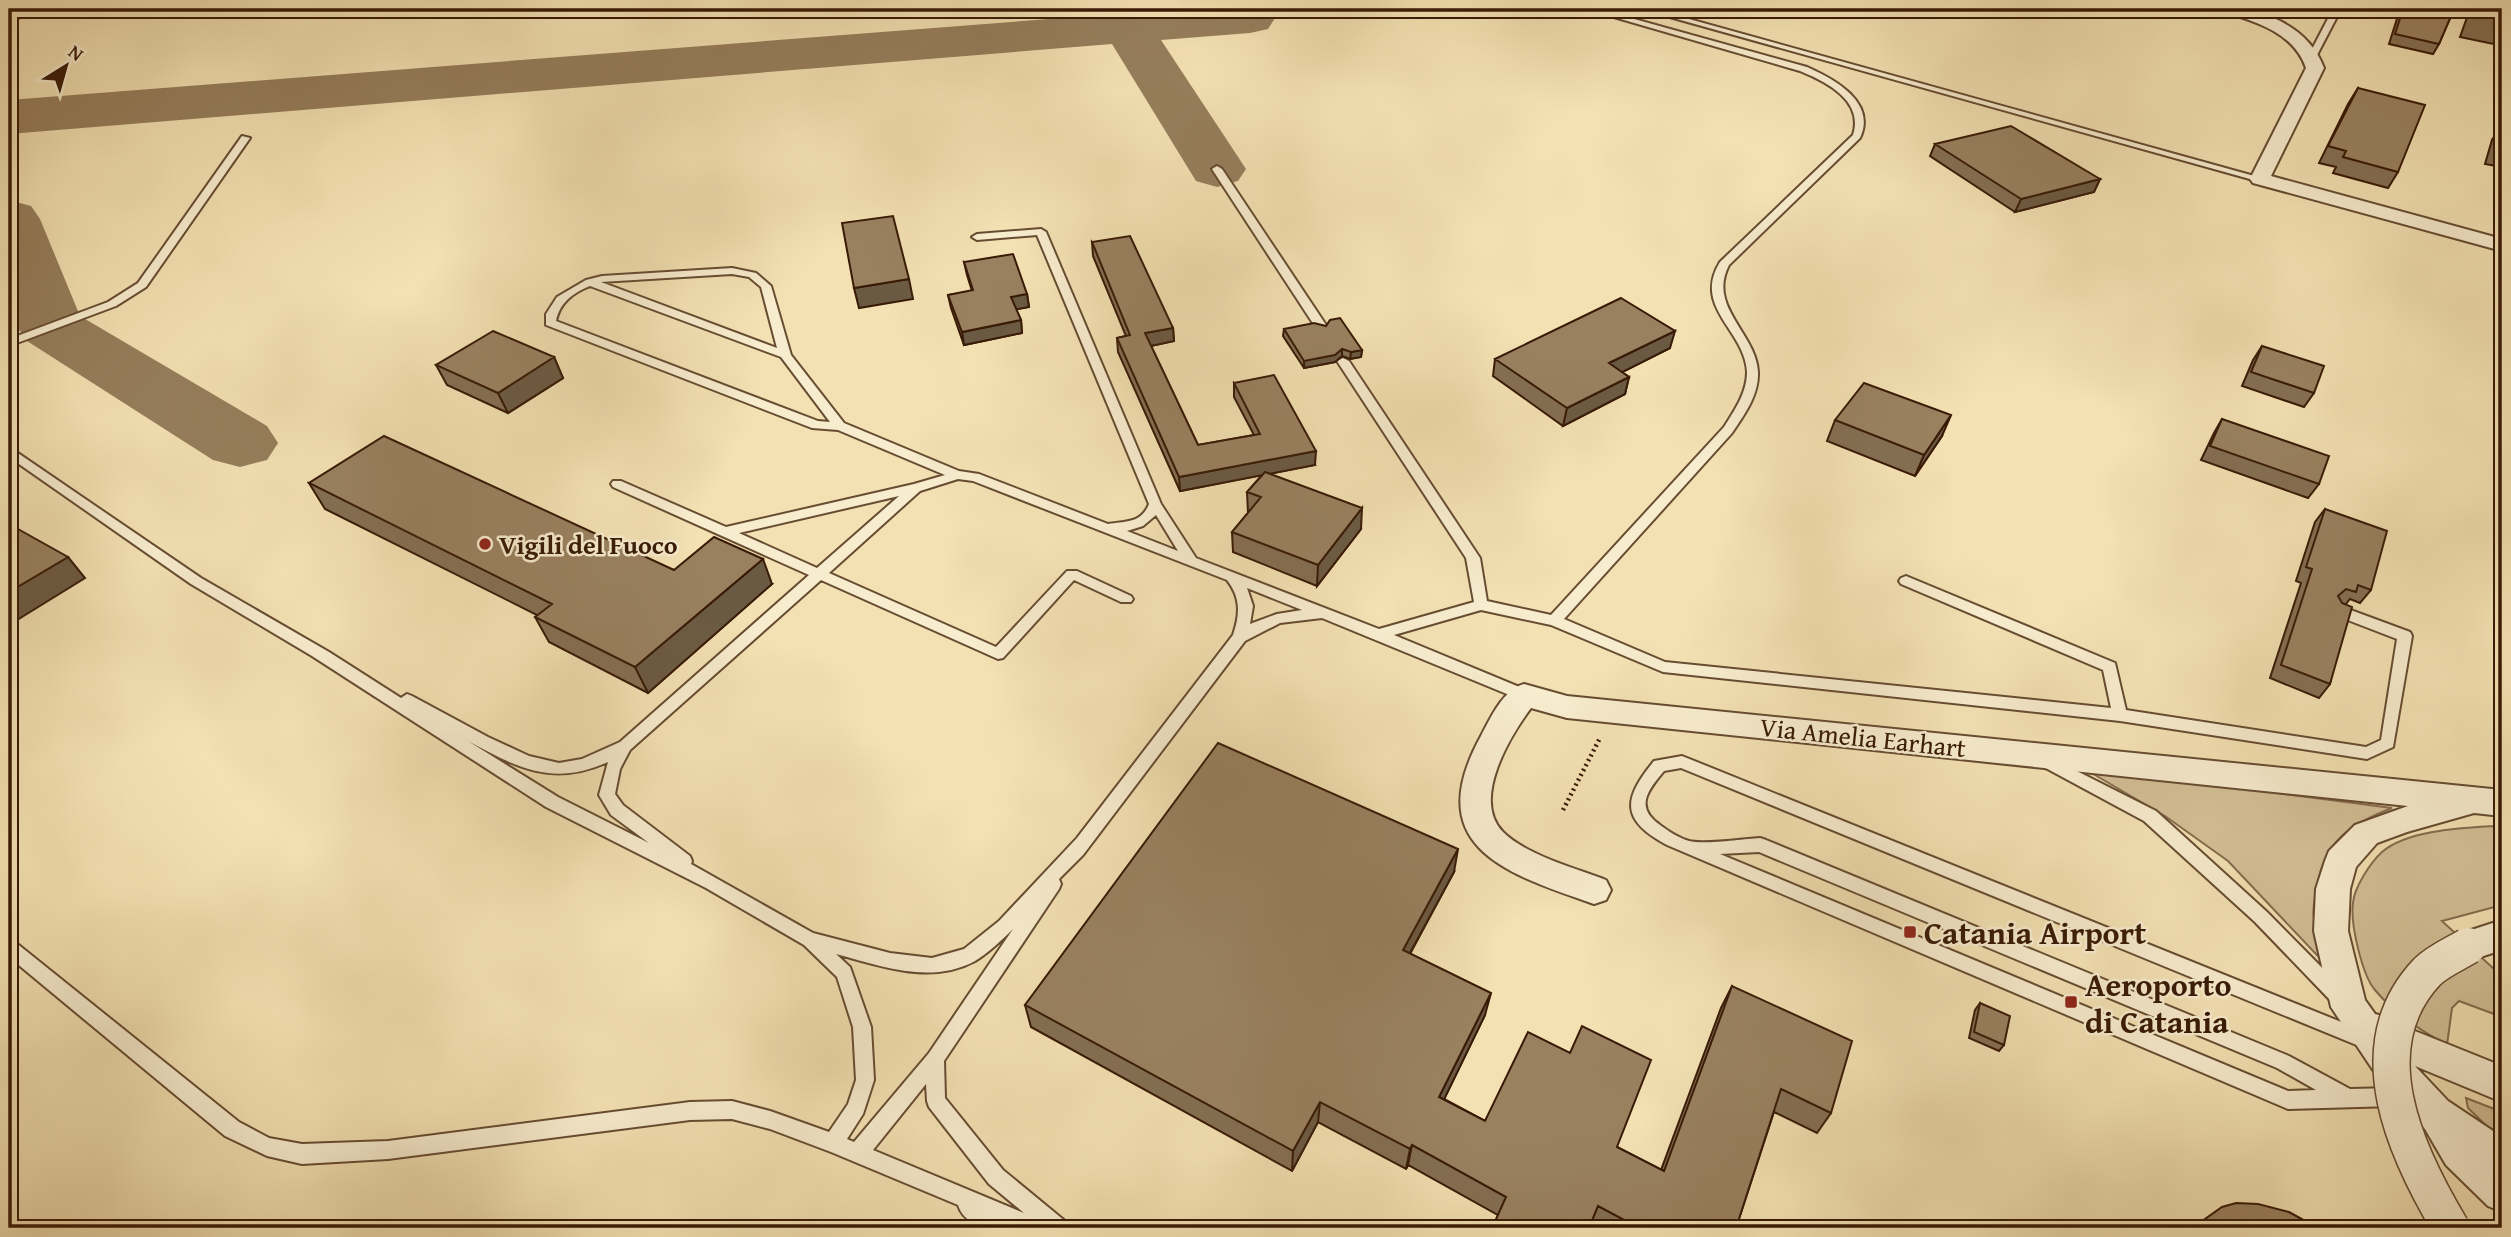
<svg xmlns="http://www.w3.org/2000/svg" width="2511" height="1237" viewBox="0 0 2511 1237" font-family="'Gentium Book Plus',serif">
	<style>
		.green { fill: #d3bf96; stroke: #866c4e; stroke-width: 2 }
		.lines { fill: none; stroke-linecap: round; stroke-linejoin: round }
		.taxiway { fill: #967e5c; fill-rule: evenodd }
		.service-casing { stroke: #674c31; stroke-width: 4 }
		.minor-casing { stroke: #674c31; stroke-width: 4 }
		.path { stroke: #381a06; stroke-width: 4.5; stroke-dasharray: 2 3.5; stroke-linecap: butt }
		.service { fill: #f7ecce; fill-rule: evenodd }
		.minor { fill: #f7ecce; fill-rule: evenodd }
		.minor-bridge-casing { stroke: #674c31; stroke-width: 39; stroke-linecap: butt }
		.minor-bridge { stroke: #f7ecce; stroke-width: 36 }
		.wall { fill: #846f53; stroke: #381a06; stroke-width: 2 }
		.shaded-wall { fill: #6b5a43; stroke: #381a06; stroke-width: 2 }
		.building { fill: #998160; stroke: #381a06; stroke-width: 2 }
		.poi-dot { fill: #8f2418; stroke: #f7ecce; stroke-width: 2.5 }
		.labels { text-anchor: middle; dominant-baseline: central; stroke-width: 5; stroke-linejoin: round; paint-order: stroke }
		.poi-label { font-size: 26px; font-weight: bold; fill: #381a06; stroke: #f7ecce; text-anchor: start }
		.street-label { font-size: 26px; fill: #381a06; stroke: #f7ecce }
		.near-poi-label { font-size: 32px; font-weight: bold; fill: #381a06; stroke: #f7ecce; text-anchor: start }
	</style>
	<rect width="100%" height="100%" fill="#f3e1b3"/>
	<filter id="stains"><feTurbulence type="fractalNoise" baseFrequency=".00286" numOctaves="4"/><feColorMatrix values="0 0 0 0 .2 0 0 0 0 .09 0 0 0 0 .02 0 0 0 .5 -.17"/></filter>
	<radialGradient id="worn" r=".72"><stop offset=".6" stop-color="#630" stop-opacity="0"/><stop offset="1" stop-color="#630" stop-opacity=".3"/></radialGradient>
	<path class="green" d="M2083,768L2392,808C2351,824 2325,840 2317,886C2315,896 2312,909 2314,919C2317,936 2326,954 2332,971L2228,861L2165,816Z
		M2495,826H2502V905L2442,921L2495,970L2502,968V1017L2459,1001L2452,1008L2447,1045C2420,1030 2395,1014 2375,990C2362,975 2350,923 2353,903C2354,888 2370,863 2382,852C2408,830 2462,828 2495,826Z
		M2466,1098L2502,1112V1141L2468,1108Z"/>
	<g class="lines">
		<path class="taxiway" d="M1177,9H1268L1275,18L1268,29L1250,33L1161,40L1246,169L1238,181L1217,187L1196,181L1112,44L9,134V100Z
			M9,200L31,206L40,219L80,316L267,426L278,443L267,460L240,467L213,460L27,341L17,327L9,304Z"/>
		<g class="service-casing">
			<path id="service" d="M81,9H117L113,11L9,18V14Z
				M1586,9H1598L1807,67C1834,79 1877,102 1860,138L1729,265C1707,307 1756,333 1758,372C1759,395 1744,415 1732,433L1564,619L1665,662L2111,708L2103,670L1901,584L1899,581L1901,578L1906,576L2115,663L2126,710L2366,747L2381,740L2397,639L2332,614L2330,610L2337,605L2410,632L2412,636L2393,747L2367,759L2120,721L1663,672L1551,625L1481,610L1394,635L1529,691L1531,695L1529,699L1524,701L1322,618L1280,623L1245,641L1083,855L1059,879L1061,884L1059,889L944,1061L945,1098L1003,1170L1065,1221L1068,1228H1014L1002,1223L1004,1228C986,1228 964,1225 958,1205L831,1152L770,1129L732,1119L690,1120L388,1159L302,1164L267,1156L225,1136L9,957V939L15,942L239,1122L269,1138L302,1144L388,1141L690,1102L732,1101L770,1111L829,1132L848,1104L856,1080L853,1027L837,977L804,945L706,888L546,807L312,656L191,584L9,457V447L201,578L329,652L401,698L407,694L412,696L488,737L529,756L559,763L582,759L620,742L809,575L613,487L611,484L613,481H621L726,527L914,484L945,475L838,430L812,428L546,325V314L557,297L586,280L602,276L732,268L756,273L771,286L791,355L844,423L959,471L979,474L1108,524C1125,521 1141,524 1149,504L1037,235L977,240L972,237L977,234L1041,229L1046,232L1161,504L1196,558L1379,629L1474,602L1466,558L1337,361L1343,358L1349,361L1480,558L1487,601L1551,615L1724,427C1734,411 1747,393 1747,372C1745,330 1692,308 1720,262L1853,135C1864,101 1827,82 1800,71ZM732,274L749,277L761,287L777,348L601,282ZM590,286L781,357L830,422L818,421L556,321C560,302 573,293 590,286ZM958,479L973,481L1227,580C1241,598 1240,614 1233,635L1077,838L999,921L964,949L932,958L890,953L813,933L691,864L692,861L690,856L623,805L615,794L620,769L630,750L821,580L998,659L1003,658L1074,580L1121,602H1131L1133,599L1131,596L1077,571H1067L996,647L829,573L920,491ZM899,496L817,568L739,533ZM1156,515L1178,551L1127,531L1143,526ZM1247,588L1302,610L1277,614L1250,624L1253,606ZM468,741C518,768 552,787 608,762L599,795L611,815L649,843L558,797ZM1013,929L929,1053L854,1142L847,1139L863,1114L874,1080L871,1027L850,967L836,954C881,966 931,985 975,961C988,953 1002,940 1013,929ZM926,1084L927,1101L929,1107L989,1184L1024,1213L873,1150Z
				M1641,9H1653L2265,179L2257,181Z
				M2333,9H2341L2316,57L2309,59L2308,57Z
				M242,136L250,138L146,287L116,306L9,346V339L108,302L138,283Z
				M1217,166L1222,169L1328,328L1326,330H1318L1316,328L1212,169Z
				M1682,756L2371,1034L2374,1040L2371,1046L2365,1048L2359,1046L1681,768L1664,771C1648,790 1634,807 1660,825C1668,831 1679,838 1689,841C1703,845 1743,839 1760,838L1766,840L2289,1056L2350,1089L2394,1088L2401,1091L2403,1097L2401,1103L2394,1106L2288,1109L1667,845C1621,820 1622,800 1654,761ZM1759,852L2277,1068L2316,1090L2288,1091L1720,854Z
				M2047,756L2156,811L2267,912L2343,989L2346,995L2343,1001L2337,1003L2331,1001L2255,922L2144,821L2042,766L2039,762L2042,758Z"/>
		</g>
		<g class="minor-casing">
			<path id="minor" d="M2222,9C2263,7 2309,27 2324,68L2271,176L2502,239V251L2253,183L2250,179L2306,68C2294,33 2257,22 2224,12Z
				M1524,684L1567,696L2502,790V816L2474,813L2407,832L2377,843L2356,867L2350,889L2348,931L2365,1000L2375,1014L2391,1018L2400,1025L2502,1066V1102L2415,1066L2448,1101L2502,1137V1212L2488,1206L2446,1165L2425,1129L2381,1082L2331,1007L2314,931L2316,889L2325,861L2329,851L2355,825L2408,806L1567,718L1531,708C1510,736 1471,800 1503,832C1526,855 1575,868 1606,880L1611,890L1606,900L1594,904C1505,873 1420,847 1481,736C1491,717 1503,690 1524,684Z
				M2502,920V950L2468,961L2456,957L2451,946L2456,935Z"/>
		</g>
		<path class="path" d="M1563,810L1600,738"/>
		<use href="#service" class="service"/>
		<use href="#minor" class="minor"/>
		<g class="minor-bridge-casing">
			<path id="minor-bridge" d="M2451,1228C2406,1153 2356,1047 2427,972C2438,961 2455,954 2468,946"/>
		</g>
		<use href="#minor-bridge" class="minor-bridge"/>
	</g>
	<path class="wall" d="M2400,9H2454L2439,44L2433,54L2389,44Z
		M2470,9H2502V40L2498,45L2460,37Z
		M2358,88L2398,172L2388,188L2333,173L2336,167L2319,163L2348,104Z
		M2502,124V167L2485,164L2492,140Z
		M1935,144L2100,179L2094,192L2015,212L1930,156Z
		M1092,242L1173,328L1174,341L1151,346L1198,445L1254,435L1234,397V383L1315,465L1269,474L1361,529L1317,586L1233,552L1232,532L1248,513L1247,492L1262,475L1180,491L1118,352L1117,338L1126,336L1093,256Z
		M964,262L1027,294L1029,307L1016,309L1021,320L1022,333L964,345L951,308L948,295L972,291L967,275Z
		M1284,329L1362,350L1361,357L1350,359L1342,356L1335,362L1304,368L1283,336Z
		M2262,346L2314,393L2304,407L2242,386L2253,360Z
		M1670,348L1622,372L1629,377L1625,394L1563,426L1493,376L1495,359Z
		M554,357L563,378L508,413L447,385L436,365Z
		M2222,419L2319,484L2308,498L2201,460L2214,433Z
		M1835,420L1942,436L1915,476L1827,441Z
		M309,483L674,570L772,584L648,693L549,642L535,617L537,615L325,509Z
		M2325,509L2371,590L2360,603L2350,599L2346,604L2330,684L2319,698L2270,678L2301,583L2296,581L2315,522Z
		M1454,872L1410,954L1485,1015L1444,1099L1485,1121L1617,1147L1661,1170L1721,1008L1732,986L1831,1113L1817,1133L1774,1112L1736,1228H1595L1590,1226L1498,1215L1408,1165L1406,1169L1318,1122L1292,1171L1031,1027L1025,1005Z
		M1980,1003L2004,1045L1999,1051L1969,1038L1975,1010Z"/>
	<path class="shaded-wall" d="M2100,179L2094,192L2015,212L2021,199Z
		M909,279L913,299L859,308L854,288Z
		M1027,294L1029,307L1013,310L1011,297Z
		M1021,320L1022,333L964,345L962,332Z
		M1173,328L1174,341L1146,347L1145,333Z
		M1675,331L1670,348L1605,381L1609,363Z
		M1342,349V356L1335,362L1304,368V361Z
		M1362,350L1361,357L1350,359L1351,352Z
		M554,357L563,378L508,413L498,393Z
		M1629,377L1625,394L1563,426L1567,408Z
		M1951,415L1942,436L1915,476L1924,455Z
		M1316,451L1315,465L1180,491L1179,477Z
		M1362,508L1361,529L1317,586L1318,565Z
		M68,557L85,578L9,625V592Z
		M763,559L772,584L648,693L635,667Z
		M1458,849L1454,872L1399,973L1403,950Z
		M1491,993L1485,1015L1435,1118L1439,1097Z
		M1320,1102L1318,1122L1292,1171L1293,1151Z
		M1412,1145L1408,1165L1406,1169L1410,1149Z"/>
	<path class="building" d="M2403,9H2454L2439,44L2395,34Z
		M2476,9H2502V20L2474,14Z
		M2358,88L2425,105L2398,172L2343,157L2346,151L2328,146Z
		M2011,126L2100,179L2021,199L1935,144Z
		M2502,128V147L2497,146Z
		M893,216L909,279L854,288L842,223Z
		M1130,236L1173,328L1145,333L1198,445L1260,434L1234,383L1274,375L1316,451L1179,477L1117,338L1130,335L1092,242Z
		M1013,254L1027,294L1011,297L1021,320L962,332L948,295L973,290L964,262Z
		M1621,298L1675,331L1609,363L1629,377L1567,408L1495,359Z
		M1340,318L1362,350L1351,352L1342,349L1335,355L1304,361L1284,329L1314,323L1326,326L1330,320Z
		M493,331L554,357L498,393L436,365Z
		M2262,346L2324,366L2314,393L2251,372Z
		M1864,383L1951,415L1924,455L1835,420Z
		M2222,419L2329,456L2319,484L2210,446Z
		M384,436L674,570L714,537L763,559L635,667L535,617L552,604L309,483Z
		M1265,472L1362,508L1318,565L1232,532L1261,497L1247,492Z
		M2325,509L2387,531L2371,590L2358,585L2356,592L2346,589L2338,596L2342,603L2352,607L2330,684L2281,665L2312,569L2306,567Z
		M9,524L68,557L9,592Z
		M1218,743L1458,849L1403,950L1491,993L1439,1097L1485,1121L1528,1032L1570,1053L1582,1026L1651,1060L1617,1147L1664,1171L1732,986L1852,1041L1831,1113L1781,1089L1736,1228H1639L1598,1206L1589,1228H1492L1506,1197L1412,1145L1410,1149L1320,1102L1293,1151L1025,1005Z
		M1980,1003L2010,1016L2004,1045L1974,1032Z
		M2236,1203L2258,1204L2289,1212L2318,1228H2196L2198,1224L2222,1207Z"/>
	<g class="poi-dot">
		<circle cx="485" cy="544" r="7"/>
		<rect x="1903" y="925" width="14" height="14" rx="3.5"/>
		<rect x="2064" y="995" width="14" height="14" rx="3.5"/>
	</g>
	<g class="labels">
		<g class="poi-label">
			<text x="499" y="544">Vigili del Fuoco</text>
		</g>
		<g class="street-label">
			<text transform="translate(1863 737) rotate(6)">Via Amelia Earhart</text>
		</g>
		<g class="near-poi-label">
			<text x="1924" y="932">Catania Airport</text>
			<text x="2085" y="984">Aeroporto<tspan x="2085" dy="37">di Catania</tspan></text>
		</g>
	</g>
	<rect width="2511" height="1237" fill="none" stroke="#f3e1b3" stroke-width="35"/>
	<rect x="10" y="10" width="2490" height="1216" fill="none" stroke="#381a06" stroke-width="3.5"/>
	<rect x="18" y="18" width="2476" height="1202" fill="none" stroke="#381a06" stroke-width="2"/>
	<g transform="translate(66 66) rotate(37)" stroke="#f7ecce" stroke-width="5" paint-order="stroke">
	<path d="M0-5L12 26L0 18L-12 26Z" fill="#381a06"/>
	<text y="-10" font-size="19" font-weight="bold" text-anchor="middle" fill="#381a06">N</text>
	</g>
	<rect width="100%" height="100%" filter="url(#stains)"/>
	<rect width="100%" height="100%" fill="url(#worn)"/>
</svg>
